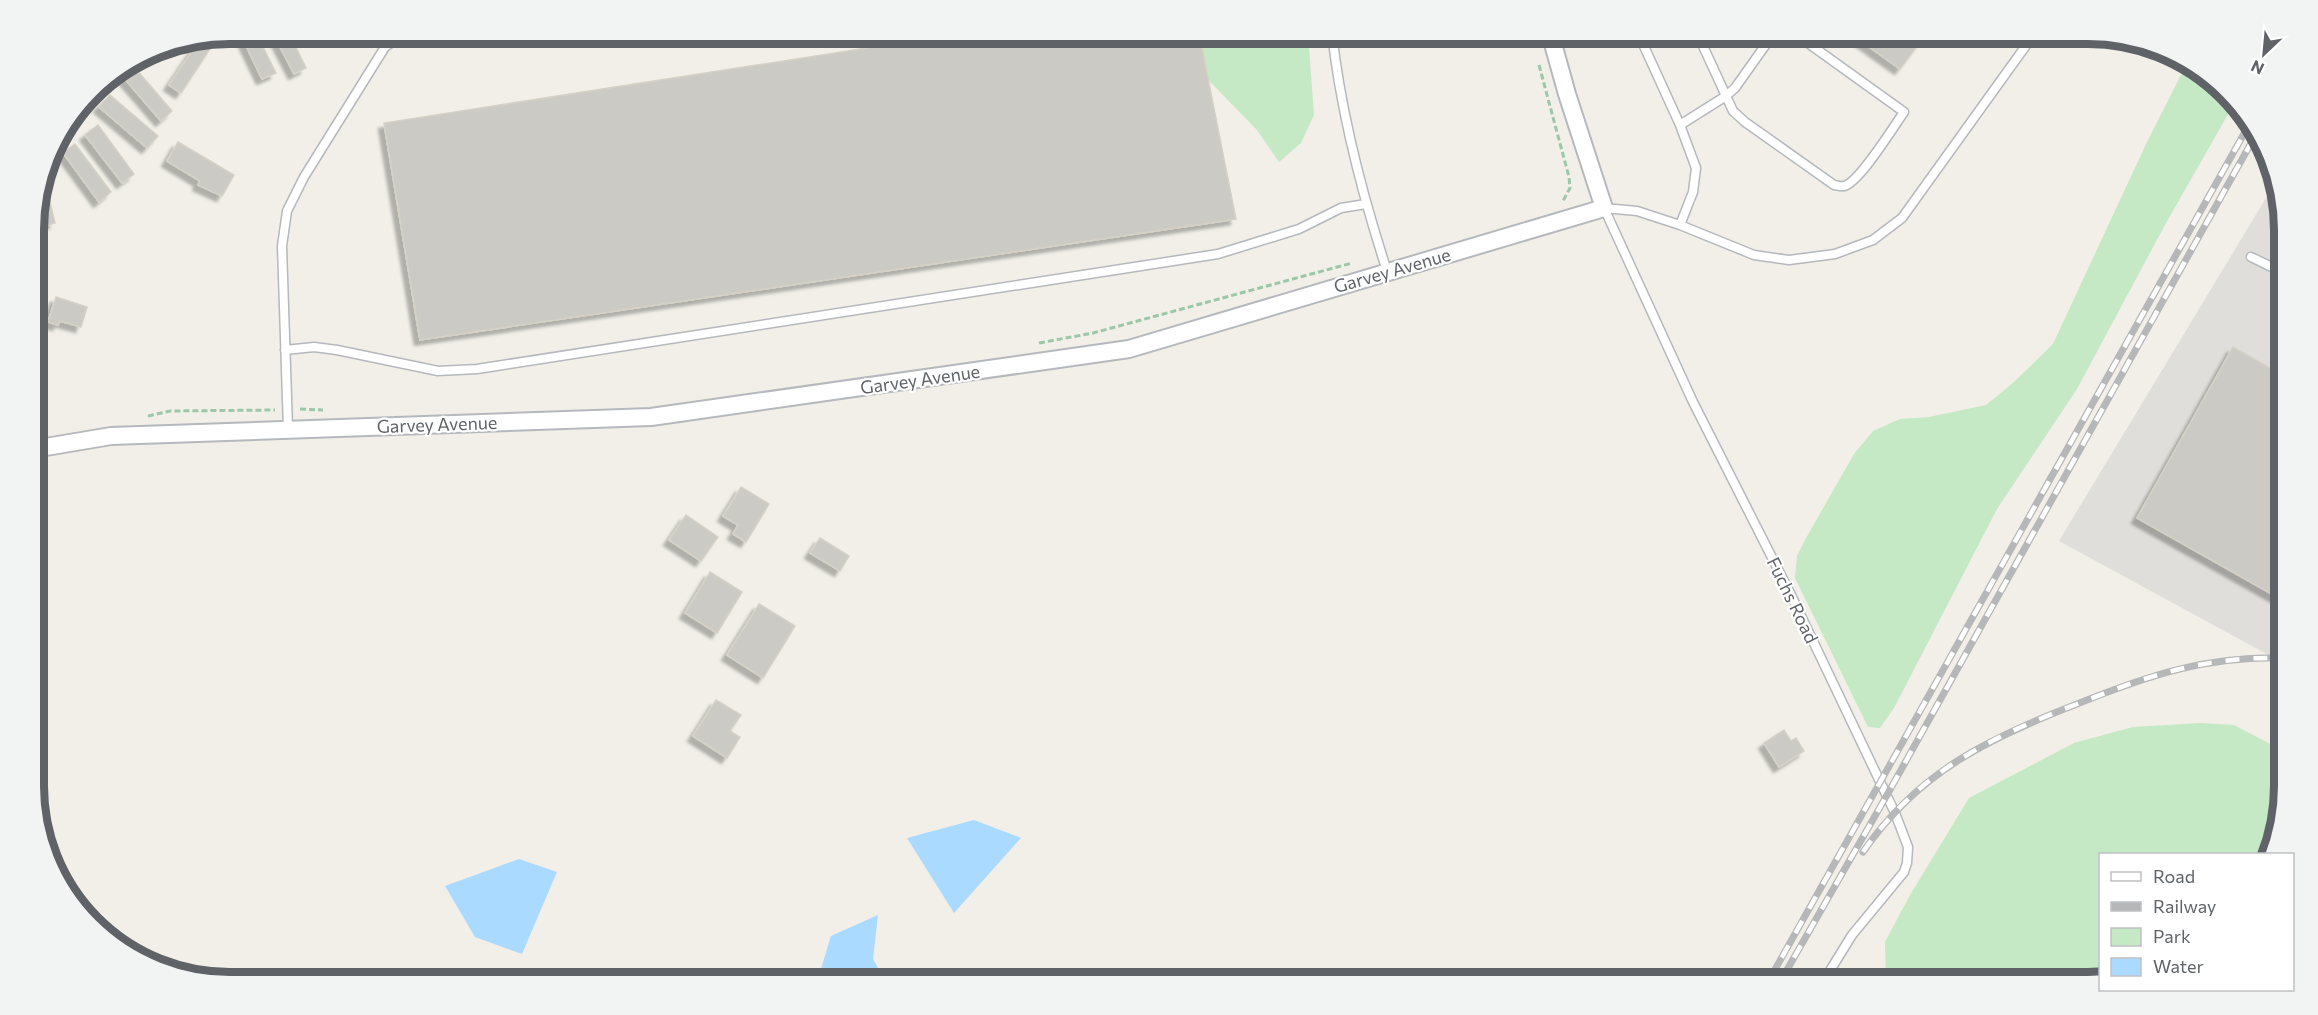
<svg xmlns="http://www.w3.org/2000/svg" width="2318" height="1015" viewBox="0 0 2318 1015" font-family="Commissioner,sans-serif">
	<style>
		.industrial { fill: #e0deda }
		.green { fill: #c5e8c5 }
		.water { fill: #aadaff }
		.building { fill: #cccac5; stroke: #d6d1c6; stroke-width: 1.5; filter: url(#shadow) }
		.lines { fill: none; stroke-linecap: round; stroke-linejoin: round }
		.lane-casing { stroke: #b5b8bc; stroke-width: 11 }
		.street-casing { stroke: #b5b8bc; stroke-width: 20 }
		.path { stroke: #9cc7a9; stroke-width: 3; stroke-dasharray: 6 3; stroke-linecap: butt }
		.lane { stroke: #fff; stroke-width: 8 }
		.street { stroke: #fff; stroke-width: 16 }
		.rail-casing { stroke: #b6b7b8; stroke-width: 7 }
		.rail { stroke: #fff; stroke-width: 4.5; stroke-dasharray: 14; stroke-linecap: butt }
		.labels { text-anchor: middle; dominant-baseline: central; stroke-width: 4.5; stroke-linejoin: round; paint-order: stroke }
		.street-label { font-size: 18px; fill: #5f6368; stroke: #fff }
		.rim { fill: none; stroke: #5f6368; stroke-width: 8 }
	</style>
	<defs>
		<filter id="shadow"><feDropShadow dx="-5.5" dy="5.5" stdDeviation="1.5" flood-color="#0004"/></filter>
	</defs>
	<rect width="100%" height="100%" fill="#f1efe8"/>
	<path class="industrial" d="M2275,183L2283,204L2285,664L2059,541Z"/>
	<path class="green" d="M1153,33H1308L1314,115L1301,143L1279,162L1257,130L1184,55Z
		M2186,65L2235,102L2166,223L2077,389L1997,509L1894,708L1880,728L1868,727L1795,578L1797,556L1805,540L1854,454L1873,431L1900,419L1929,417L1986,405L2013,383L2053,344L2147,142Z
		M2201,723L2234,725L2272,745L2285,762V786L2271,854H2100V982H1886L1885,942L1910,895L1969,798L2074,743L2133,727Z"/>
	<path class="water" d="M974,820L1021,838L954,913L907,838Z
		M519,859L557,872L522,954L475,937L445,886Z
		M878,915L873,959L886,982H817L831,936Z"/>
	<path class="building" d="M244,33H256L276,73L262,79L241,35Z
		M273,33H289L306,68L294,74Z
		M963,33H1199L1236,219L420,340L384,123Z
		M1850,33H1927L1900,69Z
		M199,41L210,49L181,93L169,85Z
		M135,68L172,111L161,121L124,78Z
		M110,95L158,136L147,148L99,107Z
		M98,125L134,174L122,183L85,135Z
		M178,142L234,175L222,196L198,185L200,181L167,161Z
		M75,144L111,192L99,202L63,153Z
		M44,177L55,223L40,227L36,208Z
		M56,297L87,307L81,327L60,321L58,325L48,322Z
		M2233,347L2284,376V601L2137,518Z
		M741,487L769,504L746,542L733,534L738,525L723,516Z
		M686,515L718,537L701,561L669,540Z
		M820,538L849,556L840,571L810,553Z
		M710,572L742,592L717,633L685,613Z
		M759,604L795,626L763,678L727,655Z
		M716,700L741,715L730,731L740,737L727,758L693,736Z
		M1784,730L1791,741L1796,738L1804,751L1779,767L1764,743Z"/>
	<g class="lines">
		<g class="lane-casing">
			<path id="lane" d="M1332,33C1341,114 1362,194 1387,271
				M1697,33L1733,111L1745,122L1834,185C1837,185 1841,187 1844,186C1859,183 1894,126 1904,112L1794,33
				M1680,125L1726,96L1735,88L1774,33
				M1604,208L1693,402L1791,595L1895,813L1908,847L1907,863L1904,872L1852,935L1823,982
				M1604,208L1637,211L1680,225L1693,192L1696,168L1680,125L1638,33
				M1680,225L1754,255L1789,260L1835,254L1873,240L1902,218L2035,33
				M2251,257L2284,273
				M285,350L314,347L337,350L438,371L477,369L1218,254L1299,229L1341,208L1366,204
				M288,429L282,246L287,211L304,177L385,47L404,34L410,33"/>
		</g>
		<g class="street-casing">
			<path id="street" d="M34,449L111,436L651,417L1129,349L1604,208L1567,94L1550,33"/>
		</g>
		<path class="path" d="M1539,65L1569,177L1570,188L1562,203
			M1039,343L1093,333L1352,263
			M300,409L323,410
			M148,416L170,411L275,410"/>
		<use href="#lane" class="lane"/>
		<use href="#street" class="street"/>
		<g class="rail-casing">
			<path id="rail" d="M1863,852C1918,772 1989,738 2077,704C2149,675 2206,656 2285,658
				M1768,982L2250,123
				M1780,982L1887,795L2255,136"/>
		</g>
		<use href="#rail" class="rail"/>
	</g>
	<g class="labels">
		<g class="street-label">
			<text transform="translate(1392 270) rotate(-16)">Garvey Avenue</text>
			<text transform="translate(920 379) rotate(-8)">Garvey Avenue</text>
			<text transform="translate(437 424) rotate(-2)">Garvey Avenue</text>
			<text transform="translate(1793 600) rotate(64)">Fuchs Road</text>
		</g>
	</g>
	<path d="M0 0H2318V1015H0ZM230 44H2088A186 186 0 0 1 2274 230V786A186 186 0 0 1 2088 972H230A186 186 0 0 1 44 786V230A186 186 0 0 1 230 44Z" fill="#f2f3f3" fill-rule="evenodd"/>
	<path class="rim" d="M230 44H2088A186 186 0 0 1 2274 230V786A186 186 0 0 1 2088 972H230A186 186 0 0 1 44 786V230A186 186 0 0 1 230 44Z"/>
	<rect x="2099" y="853" width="195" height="138" fill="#ffffff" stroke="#bfc1c3" stroke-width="1.5"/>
	<rect x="2111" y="872" width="30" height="9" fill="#ffffff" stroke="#bfc1c3" stroke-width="1.5"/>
	<text x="2153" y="883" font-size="18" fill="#5f6368">Road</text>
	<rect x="2111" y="902" width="30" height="9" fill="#b6b7b8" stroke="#bfc1c3" stroke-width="1.5"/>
	<text x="2153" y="913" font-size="18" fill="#5f6368">Railway</text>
	<rect x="2111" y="928" width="30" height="18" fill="#c5e8c5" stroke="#bfc1c3" stroke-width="1.5"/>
	<text x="2153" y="943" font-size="18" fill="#5f6368">Park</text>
	<rect x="2111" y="958" width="30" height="18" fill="#aadaff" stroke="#bfc1c3" stroke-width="1.5"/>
	<text x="2153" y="973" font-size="18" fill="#5f6368">Water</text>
	<g transform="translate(2264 54) rotate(206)" stroke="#ffffff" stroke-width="4.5" paint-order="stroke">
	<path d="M0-4.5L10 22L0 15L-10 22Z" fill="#5f6368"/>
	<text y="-9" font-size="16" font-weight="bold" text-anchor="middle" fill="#5f6368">N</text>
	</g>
</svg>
